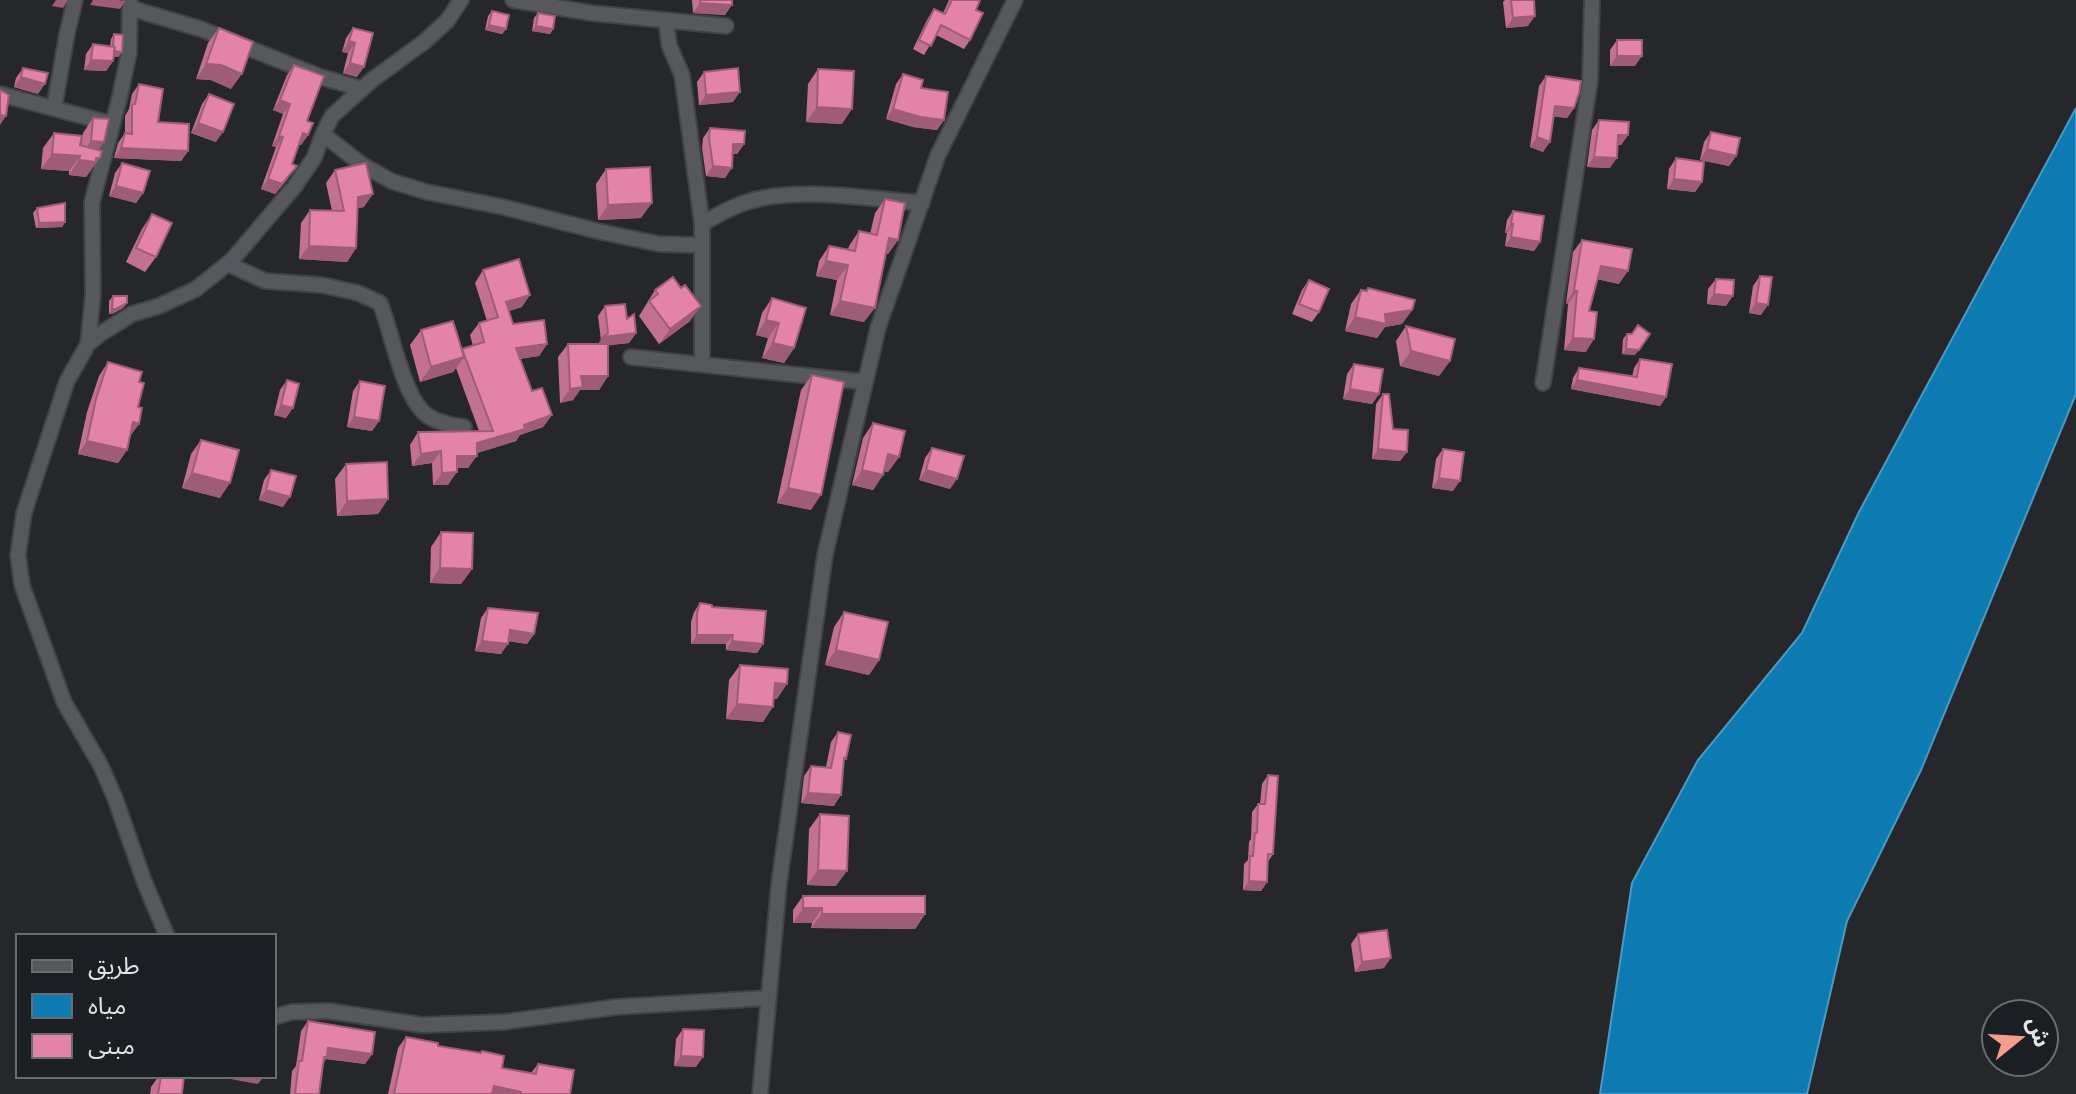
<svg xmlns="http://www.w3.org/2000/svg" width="2076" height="1094" viewBox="0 0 2076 1094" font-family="Overpass,'Noto Sans Arabic',sans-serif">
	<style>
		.water { fill: #0e7ab2; stroke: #4d9ac1; stroke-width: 2 }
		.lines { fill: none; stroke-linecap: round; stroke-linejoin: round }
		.minor-casing { stroke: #414346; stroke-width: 18 }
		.minor { stroke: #55585d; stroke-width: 14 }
		.wall { fill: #c27190 }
		.shaded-wall { fill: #9e5c75 }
		.building { fill: #e283a7; stroke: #9e5c75; stroke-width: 2 }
	</style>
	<rect width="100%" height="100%" fill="#25272b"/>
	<path class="water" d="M2076,108V394L1921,770L1847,921L1807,1094H1600L1632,883L1698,760L1802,633L1859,512Z"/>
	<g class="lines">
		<g class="minor-casing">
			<path id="minor" d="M513,0L591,13L726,26
				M130,8L201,29L321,77L362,89
				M666,20L669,45L682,75L702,224V364
				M0,94L108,123
				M54,108L67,34L75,0
				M323,134L361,164L391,181L427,192L503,207L597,231L659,244L702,245
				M702,224C717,215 731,207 747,202C796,186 870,199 922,203
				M228,264L265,281L322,285L358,293L380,303C392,332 403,399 428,416C439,423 451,425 464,427
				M88,344L93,295L92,202L119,100L129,53L130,0
				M631,357L865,382
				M1543,383L1590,81L1592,0
				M167,936L144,881L115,798L101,766L64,702L22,585L18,555L24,513L67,381L88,344L100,334L132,314L159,306L196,289L232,260L295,186L314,158L323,134L332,116L372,80L424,42L447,21L461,0
				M274,1017L292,1012L329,1011L422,1025L504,1022L616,1007L768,998
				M760,1094L779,884L825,555L878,328L938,155L1015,0"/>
		</g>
		<use href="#minor" class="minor"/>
	</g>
	<path class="wall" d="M692,0H732L725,15L693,13Z
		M949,0H980L976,10L970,40L964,49L936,35L924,55L913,49L928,18L934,9L943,13Z
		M1505,0H1534L1528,26L1506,28L1503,2Z
		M492,11L506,29L502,34L485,30L488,16Z
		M538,13L553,29L550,34L532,31L534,18Z
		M219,28L231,89L211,80L196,79L208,43Z
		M353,28L357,77L343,73L348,53L342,52L346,38Z
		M114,34L122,52L118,57L113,56V61L106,71L84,70L86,54L93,44L110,46L111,39Z
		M1617,40L1635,66H1610V50Z
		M294,65L307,121L308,135L301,145L299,144L287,180L275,194L261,189L276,147L272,146L283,114L273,110L287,75Z
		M23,68L38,94L14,87L16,78Z
		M818,69L842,124L806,122L808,84Z
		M704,72L733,102L699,105L697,82Z
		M903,74L921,88L944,120L937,130L913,127L886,119L896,84Z
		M1546,76L1574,108L1567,118L1553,116L1543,152L1530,147L1539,86Z
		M139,84L158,122L188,151L181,161L114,158L118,143L125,133V116L129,109L132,94Z
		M209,94L216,142L191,133L202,104Z
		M93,118L104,142L98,150L89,173L86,177L69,175V171L41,169L43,148L54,133L81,146L83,133Z
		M1599,120L1628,135L1621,145H1618L1610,168L1587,167L1592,130Z
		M710,128L744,144L737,154H732L725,178L706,176L702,148L703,138Z
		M1711,132L1736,156L1729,166L1700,160L1704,142Z
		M1676,158L1702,182L1695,192L1667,189L1669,169Z
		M122,163L143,193L136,203L109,196L115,173Z
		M606,169L641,218L598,220L596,184Z
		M335,170L364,207L358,208L356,248L347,262L299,259L301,223L310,210L332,211L326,183Z
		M885,199L898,240L888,254H886L864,322L830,315L837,280L816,276L819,261L829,246L848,250L849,246L859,231L870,234L875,213Z
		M37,208L65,222L62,227L36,228L33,213Z
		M1513,211L1540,242L1534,251L1505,246L1507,233H1505L1507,220Z
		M152,214L156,257L145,272L126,262L142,229Z
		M1582,240L1619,284L1597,279L1589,311L1586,352L1564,350L1568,304L1566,303L1573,252Z
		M483,270L522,307L509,311L513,324L547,344L539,356L520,359L532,391L552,415L543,427L520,435L516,441L477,453L468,468H457L448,485H433L432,463L412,466L410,445L418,432L479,431L456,368L453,372L420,382L410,345L421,330L461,350L473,346L470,335L479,323L487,321L475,283Z
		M1760,276L1761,315L1749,313L1753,286Z
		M1716,279L1726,306L1707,304L1708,289Z
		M1309,280L1319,312L1312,322L1292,314L1302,290Z
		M1368,288L1412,310L1402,324L1385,327L1377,338L1345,331L1351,304L1361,290L1366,291Z
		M655,290L690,321L659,344L639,316Z
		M113,296L127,303L123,308L112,314H109V301Z
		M772,298L794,348L784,363L762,358L768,338L756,335L762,313Z
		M605,306L627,319L636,333L629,343L608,345V376L599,390H580L573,400L560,403L558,357L568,344H598L601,340L598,316Z
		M1406,326L1450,361L1439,376L1400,366L1396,341Z
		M1627,334L1635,355L1622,354L1623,339Z
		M1640,359L1666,397L1660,406L1571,389L1573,378L1579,368L1632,377L1634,368Z
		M108,362L139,382L138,407L139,424L130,436L127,450L118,463L78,454L87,412L99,376Z
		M1354,364L1379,394L1372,404L1343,399L1347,374Z
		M812,375L811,510L777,503L801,390Z
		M287,380L286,418L274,415L280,390Z
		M360,381L379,421L372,431L347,427L353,391Z
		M1383,394L1393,429L1407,452L1400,461L1372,459L1376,404Z
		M873,423L899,457L888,472L884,471L883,475L873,490L852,485L863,438Z
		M201,440L220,498L182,488L191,454Z
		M932,448L950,489L919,480L925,458Z
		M1443,449L1453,491L1432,488L1436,459Z
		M346,464L388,499L378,514L337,516L335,479Z
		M271,470L283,507L259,500L264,480Z
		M441,532L472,569L461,584L430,583L431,547Z
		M700,603L712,607L763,644L757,653L726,650V644H691V622L694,612Z
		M488,608L534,634L527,644L508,641L501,654L475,651L481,618Z
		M844,612L879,660L869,675L825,665L834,627Z
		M740,665L777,699H774L763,722L726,719L729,680Z
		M838,732L844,761L834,806L801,803L804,776L811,766L826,767L831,742Z
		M1268,775L1273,854L1268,862L1267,882L1261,891L1243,890L1244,864L1248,860L1249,842L1251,839L1252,812L1258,804H1260L1262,784Z
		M820,814L836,886L807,885L809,829Z
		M803,896L925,914L915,929L811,928L812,923H793V910Z
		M1358,934L1384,968L1355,972L1351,944Z
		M308,1021L372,1054L365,1064L326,1059L323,1063L319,1094H290L292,1071L296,1066L301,1031Z
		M683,1029L696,1067L674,1066L676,1039Z
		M406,1037L438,1046L480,1053L482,1051L502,1068L531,1073L538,1064L570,1094H388L398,1048Z
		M159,1076H184L182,1094H150L151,1087Z"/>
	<path class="shaded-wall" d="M56,0H68L63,8L52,6Z
		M93,0H118L125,1L120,9L90,5Z
		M700,3L732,5L725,15L693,13Z
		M1535,16L1528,26L1506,28L1513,18Z
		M489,25L506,29L502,34L485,30Z
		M536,26L553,29L550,34L532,31Z
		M349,41L355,43L348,53L342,52Z
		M112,50L122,52L118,57L109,55Z
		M1617,56H1642L1635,66H1610Z
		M91,60L113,61L106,71L84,70Z
		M350,63L364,67L357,77L343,73Z
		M206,64L221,65L242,74L231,89L211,80L196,79Z
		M21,77L45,84L38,94L14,87Z
		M740,92L733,102L699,105L706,95Z
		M280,100L290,104L283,114L273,110Z
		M1555,106L1574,108L1567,118L1548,116Z
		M817,107L852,109L842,124L806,122Z
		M893,109L944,120L937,130L913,127L886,119Z
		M0,115L6,116L0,125Z
		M198,123L223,132L216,142L191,133Z
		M303,133L308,135L301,145L296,143Z
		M1618,135H1628L1621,145H1611Z
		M279,136L283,137L276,147L272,146Z
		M1537,137L1550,142L1543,152L1530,147Z
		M91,141L104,142L94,157L80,156Z
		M733,144H744L737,154H726Z
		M121,148L188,151L181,161L114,158Z
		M1707,149L1736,156L1729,166L1700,160Z
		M52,154L80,156L69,171L41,169Z
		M1594,157L1617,158L1610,168L1587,167Z
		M96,158H100L86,177L69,175L79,160Z
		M713,166L732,168L725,178L706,176Z
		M294,170L275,194L261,189L268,179Z
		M1674,179L1702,182L1695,192L1667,189Z
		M116,186L143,193L136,203L109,196Z
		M373,194L364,207L349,210L358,197Z
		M652,203L641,218L598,220L608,205Z
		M65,222L62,227L36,228L39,223Z
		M1511,224H1513L1507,233H1505Z
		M1511,237L1540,242L1534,251L1505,246Z
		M889,238L898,240L888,254L879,252Z
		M309,246L356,248L347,262L299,259Z
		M826,261L848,265L837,280L816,276Z
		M1601,266L1628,271L1619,284L1592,278Z
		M1574,290L1577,291L1568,304L1566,303Z
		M1714,294L1733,296L1726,306L1707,304Z
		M530,295L522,307L498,314L506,302Z
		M840,301L875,308L864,322L830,315Z
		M127,303L123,308L112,314H109L112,309Z
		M1756,303L1768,305L1761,315L1749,313Z
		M701,306L690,321L659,344L670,329Z
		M1412,310L1402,324L1385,327L1377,338L1345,331L1355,317Z
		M766,320L779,323L768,338L756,335Z
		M636,333L629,343L596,347L603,337Z
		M1573,338L1594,339L1586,352L1564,350Z
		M773,343L794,348L784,363L762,358Z
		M547,344L539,356L507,360L516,348Z
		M1626,349L1639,350L1635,355L1622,354Z
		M1411,351L1450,361L1439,376L1400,366Z
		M464,357L453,372L420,382L431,367Z
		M581,376H608L599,390H580L573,400L560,403L570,389Z
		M1577,380L1666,397L1660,406L1571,389Z
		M1350,389L1379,394L1372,404L1343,399Z
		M281,405L293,408L286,418L274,415Z
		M552,415L543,427L520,435L516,441L468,456L477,443Z
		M354,417L379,421L372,431L347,427Z
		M133,422L139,424L129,437Z
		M87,441L127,450L118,463L78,454Z
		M1378,449L1407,452L1400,461L1372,459Z
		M441,451L432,463L412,466L421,454Z
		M888,454L899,457L888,472L878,469Z
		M457,456H477L468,468H448Z
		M862,470L883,475L873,490L852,485Z
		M926,470L957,479L950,489L919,480Z
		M457,472L448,485H433L442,473Z
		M192,473L230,483L220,498L182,488Z
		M1439,478L1460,481L1453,491L1432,488Z
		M788,488L821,495L811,510L777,503Z
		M266,490L290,497L283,507L259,500Z
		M388,499L378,514L337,516L347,501Z
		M440,568L472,569L461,584L430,583Z
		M510,630L534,634L527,644L502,640Z
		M697,635H733L726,644H691Z
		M482,641L508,644L501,654L475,651Z
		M732,641L763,644L757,653L726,650Z
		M836,650L879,660L869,675L825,665Z
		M775,683L787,684L777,699L765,698Z
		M737,704L773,707L763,722L726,719Z
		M808,793L841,795L834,806L801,803Z
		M818,870L847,871L836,886L807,885Z
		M1249,881L1267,882L1261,891L1243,890Z
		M803,908H822L812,923H793Z
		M822,914H925L915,929L811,928Z
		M1391,958L1384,968L1355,972L1362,962Z
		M328,1048L372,1054L365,1064L326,1059L320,1067Z
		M681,1056L703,1057L696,1067L674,1066Z
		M227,1076H264L258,1084L225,1078Z
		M494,1086L521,1092L519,1094H489Z"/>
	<path class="building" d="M700,0H732V5L700,3Z
		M952,0H980L976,10L983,13L970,40L941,25L931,46L919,40L934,9L945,14Z
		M1511,0H1534L1535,16L1513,18Z
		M492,11L509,15L506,29L489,25Z
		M538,13L555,16L553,29L536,26Z
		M219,28L253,42L242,74L221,65L206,64Z
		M353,28L373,33L364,67L350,63L355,43L349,41Z
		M114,34L123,35L122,52L114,51L115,47L113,46Z
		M1617,40H1642V56H1617Z
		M93,44L115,47L113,61L91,60Z
		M294,65L324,76L307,121L313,123L308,135L303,133L292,164L297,166L282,184L268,179L283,137L279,136L290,104L280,100Z
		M23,68L48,73L45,84L21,77Z
		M738,68L740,92L706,95L704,72Z
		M818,69L854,71L852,109L817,107Z
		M903,74L923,80L921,88L948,92L944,120L920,117L893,109Z
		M1546,76L1581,81L1579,93L1574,108L1555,106L1550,142L1537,137Z
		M139,84L163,89L158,122L189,124L188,151L121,148L125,133L132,134V106L133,104H135Z
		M0,90L9,95L6,116L0,115Z
		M209,94L234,104L223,132L198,123Z
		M93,118L109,119L104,142L91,141Z
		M1599,120L1629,122L1628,135H1618L1617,158L1594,157Z
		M710,128L745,131L744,144H733L732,168L713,166L709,138Z
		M1711,132L1740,138L1736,156L1707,149Z
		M54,133L82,136L80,145L102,151L100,158H96V162L79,160L80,156L52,154Z
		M1676,158L1704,162L1702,182L1674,179Z
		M122,163L150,171L143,193L116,186Z
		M366,163L373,194L358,197L356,248L309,246L310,210L344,211L335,170Z
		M650,167L652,203L608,205L606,169Z
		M885,199L905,203L898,240L889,238L875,308L840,301L848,265L826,261L829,246L855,251L859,231L877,235Z
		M65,203V222L39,223L37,208Z
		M1513,211L1544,216L1540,242L1511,237L1513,224H1511Z
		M152,214L172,223L156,257L136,248Z
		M1582,240L1632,249L1628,271L1601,266L1589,311L1597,312L1594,339L1573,338L1577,291L1574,290Z
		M519,259L530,295L506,302L513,324L544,320L547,344L516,348L532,391L542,388L552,415L524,425L525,429L477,443V456H457V472L442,473L441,451L421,454L418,432L493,431L462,349L484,342L479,323L498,317L483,270Z
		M1760,276L1772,277L1768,305L1756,303Z
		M673,277L681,288L685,285L701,306L670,329L649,301L658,294L655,290Z
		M1716,279L1734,280L1733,296L1714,294Z
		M1309,280L1329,289L1319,312L1299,304Z
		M1368,288L1415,300L1412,310L1385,314L1386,324L1355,317L1361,290L1367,291Z
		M113,296H127V303L116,309H112Z
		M772,298L806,308L794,348L773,343L779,323L766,320Z
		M625,304L627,319L634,314L636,333L603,337L608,333L605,306Z
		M453,321L464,357L431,367L421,330Z
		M1638,325L1650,334L1639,350L1626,349L1627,334H1632Z
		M1406,326L1455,339L1450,361L1411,351Z
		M568,344H608V376H581L583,387L570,389Z
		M1640,359L1672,364L1666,397L1577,380L1579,368L1637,377Z
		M108,362L142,372L139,382L144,383L138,407L142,408L139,424L133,422L127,450L87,441L96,399Z
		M1354,364L1383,369L1379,394L1350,389Z
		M812,375L844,382L821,495L788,488Z
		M287,380L299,384L293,408L281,405Z
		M360,381L385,386L379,421L354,417Z
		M1383,394H1389L1393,429L1408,430L1407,452L1378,449Z
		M873,423L905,431L899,457L888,454L883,475L862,470Z
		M201,440L239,450L230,483L192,473Z
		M932,448L964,456L957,479L926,470Z
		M1443,449L1464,452L1460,481L1439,478Z
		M387,462L388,499L347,501L346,464Z
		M271,470L296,476L290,497L266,490Z
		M441,532L473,533L472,569L440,568Z
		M700,603L712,605V607L766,611L763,644L732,641L733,635H697V613Z
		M488,608L538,613L534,634L510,630L508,644L482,641Z
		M844,612L888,622L879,660L836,650Z
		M740,665L788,669L787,684L775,683L773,707L737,704Z
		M838,732L851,735L846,759L844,758L841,795L808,793L811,766L831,768Z
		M1268,775L1278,776L1273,854H1268L1267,882L1249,881L1250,856H1253L1255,833H1257L1258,804H1265Z
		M820,814L849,816L847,871L818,870Z
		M803,896H925V914H822V908H803Z
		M1387,930L1391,958L1362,962L1358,934Z
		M308,1021L375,1032L372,1054L328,1048L327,1057H324L319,1094H295L299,1061H302Z
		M683,1029L704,1030L703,1057L681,1056Z
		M406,1037L438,1043V1046L481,1053L482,1051L504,1056L502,1068L536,1074L538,1064L574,1070L570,1094H520L521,1092L494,1086L492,1094H394Z
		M161,1076H184L182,1094H158Z"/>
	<rect x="16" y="934" width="260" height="144" fill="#1b1e22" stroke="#6a6d70" stroke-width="2"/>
	<rect x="32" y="960" width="40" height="12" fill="#55585d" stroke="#6a6d70" stroke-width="2"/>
	<text x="88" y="974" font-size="24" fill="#e1e3e5">طريق</text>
	<rect x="32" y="994" width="40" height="24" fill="#0e7ab2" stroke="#6a6d70" stroke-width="2"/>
	<text x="88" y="1014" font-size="24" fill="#e1e3e5">مياه</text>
	<rect x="32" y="1034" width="40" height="24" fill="#e283a7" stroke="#6a6d70" stroke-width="2"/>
	<text x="88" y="1054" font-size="24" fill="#e1e3e5">مبنى</text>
	<g transform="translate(2020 1038) rotate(72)"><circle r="38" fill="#1b1e22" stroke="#6a6d70" stroke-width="2"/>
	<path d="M0-6L14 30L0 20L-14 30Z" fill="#f59d8d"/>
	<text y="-12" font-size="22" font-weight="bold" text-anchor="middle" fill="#e1e3e5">ش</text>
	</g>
</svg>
